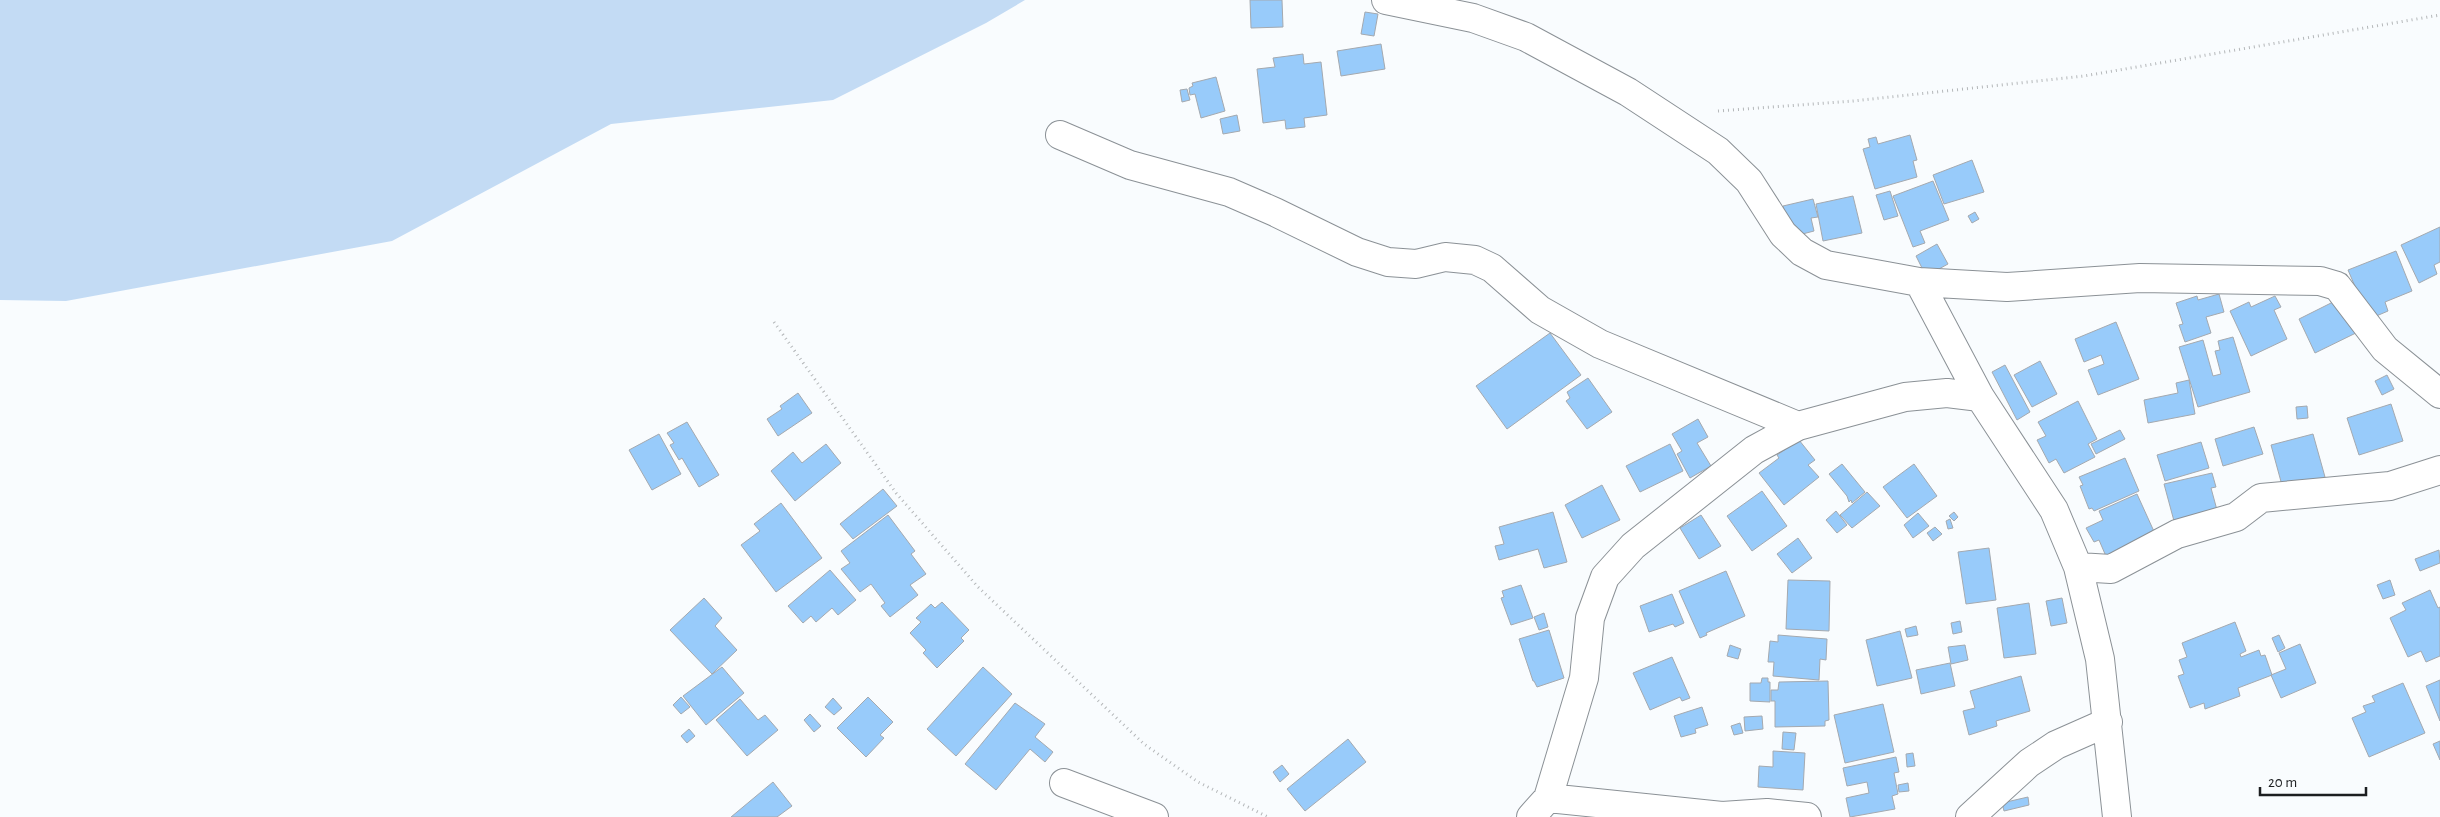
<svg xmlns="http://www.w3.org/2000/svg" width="2440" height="817" viewBox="0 0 2440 817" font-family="'Alegreya Sans',sans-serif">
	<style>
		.water { fill: #c3dbf4 }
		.building { fill: #98cbfa; stroke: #a4a9af }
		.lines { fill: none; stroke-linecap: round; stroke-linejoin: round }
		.street-casing { stroke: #8b9196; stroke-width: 30 }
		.path { stroke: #b4b7b9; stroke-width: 3; stroke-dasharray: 1 4; stroke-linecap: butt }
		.street { stroke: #fff; stroke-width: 28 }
	</style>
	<rect width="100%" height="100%" fill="#f9fcfe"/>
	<path class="water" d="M0,0H1025L986,23L833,100L611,124L392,241L66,301L0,300Z"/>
	<path class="building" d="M1250,0H1282L1283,27L1251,28Z
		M1365,12L1378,14L1374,36L1361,34Z
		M1381,44L1385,69L1341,76L1337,51Z
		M1303,54L1304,64L1321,62L1327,115L1304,118L1305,127L1286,129L1285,120L1263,123L1257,69L1275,67L1273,58Z
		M1216,77L1225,111L1201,118L1195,94L1190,95L1189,88L1193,86L1192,83Z
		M1187,89L1190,100L1182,102L1180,90Z
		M1237,115L1240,131L1223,134L1220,119Z
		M1910,135L1917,160L1913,161L1917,177L1875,189L1863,149L1870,147L1868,139L1876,137L1878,144Z
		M1972,160L1984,192L1944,204L1933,175Z
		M1933,181L1949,220L1920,231L1925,243L1913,247L1893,196Z
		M1890,191L1898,216L1884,220L1876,195Z
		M1853,196L1862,233L1823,241L1816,204Z
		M1813,199L1818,217L1811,218L1814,231L1791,237L1783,206Z
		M1975,212L1979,219L1972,223L1968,216Z
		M2440,227V262L2434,265L2437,274L2419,283L2401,245Z
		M1937,244L1948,264L1926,276L1916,256Z
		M2396,251L2412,291L2385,302L2388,311L2374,317L2363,305L2348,270Z
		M2219,294L2224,312L2206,317L2211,333L2185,342L2179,325L2183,324L2176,303L2197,296L2198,300Z
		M2275,296L2281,307L2274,310L2287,339L2251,356L2230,311L2249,302L2251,307Z
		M2345,296L2362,330L2315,353L2299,319Z
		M2116,322L2139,379L2098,395L2088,370L2104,364L2101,355L2084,362L2075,339Z
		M1550,333L1581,375L1507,429L1476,386Z
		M2233,337L2250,392L2198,407L2179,347L2203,340L2213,376L2221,374L2215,351L2220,350L2218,341Z
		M2040,361L2057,394L2032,407L2014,375Z
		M2005,365L2030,412L2017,420L1992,372Z
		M2387,375L2394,389L2382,395L2375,381Z
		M1588,378L1612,412L1587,429L1566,401L1570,398L1567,392Z
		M2189,380L2195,414L2148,423L2144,400L2178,393L2176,383Z
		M798,393L812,413L778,436L767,419L782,409L780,406Z
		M2078,401L2097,439L2088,444L2095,457L2064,473L2056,459L2049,463L2037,440L2046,436L2038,422Z
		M2391,404L2403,441L2359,455L2347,418Z
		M2307,406L2308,418L2297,419L2296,407Z
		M1698,419L1708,437L1697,443L1711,466L1690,478L1677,454L1682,451L1672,434Z
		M687,422L719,475L699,487L682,458L679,460L670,445L674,443L667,433Z
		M2254,427L2263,454L2223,466L2215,439Z
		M2120,430L2125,439L2096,454L2091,444Z
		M659,434L681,474L652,490L629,450Z
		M2313,434L2325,477L2283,489L2271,445Z
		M1799,440L1815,460L1808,465L1819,477L1784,505L1759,473L1779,458L1777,455Z
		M2201,442L2209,468L2165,481L2157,455Z
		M826,444L841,463L795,501L771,471L793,452L802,463Z
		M1670,444L1683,471L1640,492L1626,466Z
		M2125,458L2139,491L2094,511L2092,508L2089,509L2080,486L2083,485L2079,477Z
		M1842,464L1865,492L1852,503L1851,500L1849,502L1847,496L1829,474Z
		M1914,464L1937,496L1907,518L1883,487Z
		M2212,473L2216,487L2211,488L2217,510L2174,521L2164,484Z
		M1602,485L1620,520L1582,538L1565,505Z
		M883,489L897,506L853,539L840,524Z
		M1762,491L1787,526L1752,551L1727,516Z
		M1867,492L1880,506L1852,528L1840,515Z
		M2137,494L2157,538L2108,561L2099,540L2094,542L2086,528L2103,520L2099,511Z
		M781,503L822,558L776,592L741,545L760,531L754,524Z
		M1836,511L1847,525L1837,533L1826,520Z
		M1553,512L1567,562L1544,568L1538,549L1499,560L1495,546L1504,544L1499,527Z
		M1954,512L1958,517L1954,521L1949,516Z
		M1918,513L1929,526L1913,538L1904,525Z
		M888,515L915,551L911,554L926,574L910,585L918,595L890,617L881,606L885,603L871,584L860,592L841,569L850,563L841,551Z
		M1701,515L1721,546L1699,559L1680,528Z
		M1950,519L1953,528L1948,529L1946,521Z
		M1935,527L1942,534L1933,541L1927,533Z
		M1798,538L1812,558L1792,573L1777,554Z
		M1989,548L1996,600L1966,604L1958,552Z
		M2439,550L2440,563L2420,571L2415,559Z
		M830,570L856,600L838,615L832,608L816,622L811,616L803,623L788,606Z
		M1726,571L1745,616L1706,633L1707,635L1700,638L1679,591Z
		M1788,580L1830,581L1829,631L1786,629Z
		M2390,580L2395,595L2383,599L2377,585Z
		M1521,585L1533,618L1511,625L1501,598L1504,597L1502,591Z
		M2430,590L2438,608L2440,607V656L2426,662L2421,651L2408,657L2390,618L2406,610L2402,603Z
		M1672,594L1684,623L1675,627L1673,624L1649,632L1640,606Z
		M704,598L722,618L715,626L737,650L712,674L670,630Z
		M2062,598L2067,623L2051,626L2046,601Z
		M942,602L969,630L961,638L964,641L937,668L923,653L926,650L910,633L921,622L916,618L931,604L935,608Z
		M2029,603L2036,654L2004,658L1997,608Z
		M1544,613L1548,627L1539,630L1534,617Z
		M1960,621L1962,632L1953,634L1951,623Z
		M2235,622L2246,651L2240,654L2241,657L2259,650L2261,656L2265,655L2272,675L2238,688L2240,696L2205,709L2204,703L2190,708L2178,676L2184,674L2179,660L2187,657L2182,643Z
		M1916,626L1918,635L1907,637L1905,629Z
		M1549,630L1564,678L1537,687L1534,681H1533L1519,639Z
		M1900,631L1912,678L1877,686L1866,640Z
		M1778,635L1827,639L1826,660L1820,659L1819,680L1773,676L1774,662H1768L1770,641L1778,642Z
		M2279,635L2285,648L2278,652L2272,638Z
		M2300,644L2316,683L2281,698L2271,675L2286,669L2279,653Z
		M1730,645L1741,649L1738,659L1727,656Z
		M1965,645L1968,660L1951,664L1948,647Z
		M1672,657L1690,698L1682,701L1680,697L1650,710L1633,673Z
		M1950,663L1955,686L1921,694L1916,670Z
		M722,667L744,693L706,725L683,696Z
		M983,667L1012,694L956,756L927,729Z
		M2021,676L2030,711L1996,721L1997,726L1969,735L1963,711L1975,708L1970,691Z
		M1762,678H1768V682H1770V702L1750,701V683H1761Z
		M2440,680V721L2426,686Z
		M1828,681L1829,720L1825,721V726L1775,727V701H1771V690H1778L1779,682Z
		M2403,683L2425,733L2369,757L2352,718L2366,712L2363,706L2375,702L2372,696Z
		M681,697L690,707L681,714L673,705Z
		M868,697L893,722L880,735L884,738L866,757L837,728Z
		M833,698L842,708L834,715L825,707Z
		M740,699L758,720L765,715L778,730L747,756L716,720Z
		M1015,703L1045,724L1035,737L1053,752L1045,762L1030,749L996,790L965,764Z
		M1883,704L1894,752L1845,763L1834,715Z
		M1702,707L1708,725L1695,729L1696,733L1681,737L1674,716Z
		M810,714L821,726L814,732L804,720Z
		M1762,716L1763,729L1745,731L1744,717Z
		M1740,723L1743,733L1734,735L1731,726Z
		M689,729L695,736L687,743L681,736Z
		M1783,732L1796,733L1794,750L1782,749Z
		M1348,739L1366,762L1305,811L1287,789Z
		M2440,741V760L2433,744Z
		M1773,751L1805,753L1803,790L1758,787L1759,766L1773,767Z
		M1913,753L1915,766L1907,767L1906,754Z
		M1896,757L1899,772L1894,773L1898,794L1892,796L1895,809L1850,817L1846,798L1869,793L1867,782L1847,786L1843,768Z
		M1282,765L1289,774L1280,782L1273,772Z
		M773,782L792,806L777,817H731Z
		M1908,783L1909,791L1899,792L1898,785Z
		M2028,797L2029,805L2004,811L2002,803Z"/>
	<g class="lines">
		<g class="street-casing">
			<path id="street" d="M1386,0L1473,18L1526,37L1628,92L1718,151L1749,181L1783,234L1802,252L1826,265L1919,282L2007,287L2140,278L2320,281L2337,286L2385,349L2440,394
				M1060,135L1130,165L1229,192L1275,212L1357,252L1388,262L1416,264L1445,257L1475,260L1492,268L1540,310L1600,344L1798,426
				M1919,282L1980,397L2054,510L2078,567L2100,659L2117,817
				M2078,567L2111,569L2177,534L2236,517L2261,498L2390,486L2440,470
				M1064,783L1154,817
				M1548,798L1722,816L1767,813L1807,817
				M1531,817L1548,798L1584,678L1590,618L1605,577L1633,546L1754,450L1798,426L1905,397L1947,393L1980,397
				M1970,817L2029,763L2056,745L2108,722"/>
		</g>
		<path class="path" d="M1718,111L1853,101L2084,76L2440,15
			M774,322L896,493L978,587L1144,744L1198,782L1268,817"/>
		<use href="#street" class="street"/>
	</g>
	<path d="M2260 787v8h106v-8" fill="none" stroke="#1c1e20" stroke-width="2.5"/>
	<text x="2268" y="787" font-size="15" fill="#1c1e20" stroke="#f9fcfe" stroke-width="4" paint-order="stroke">20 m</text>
</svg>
